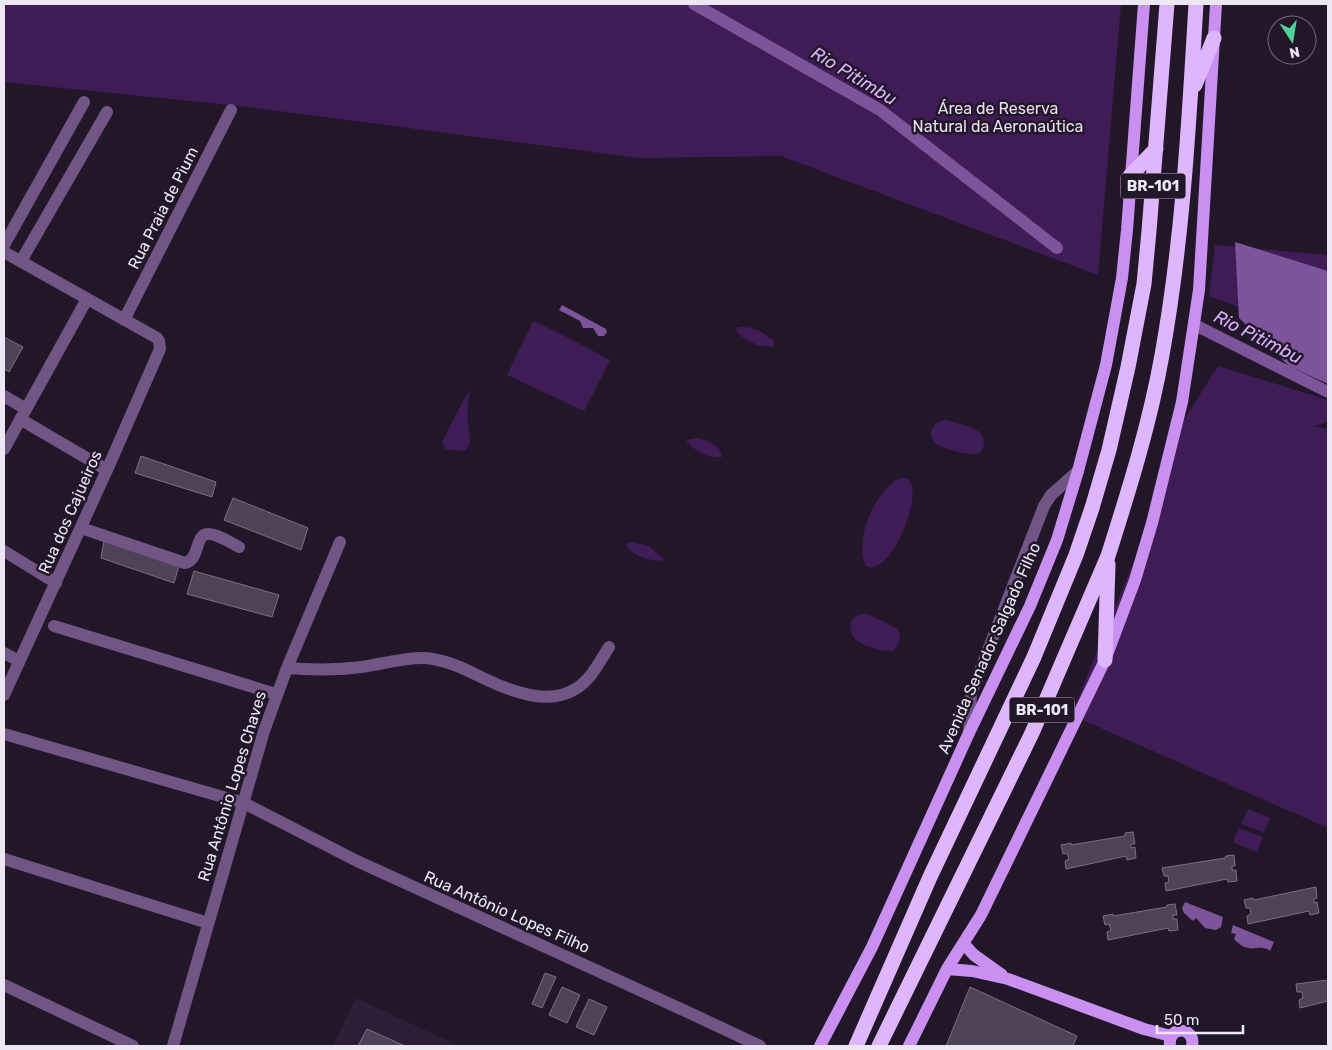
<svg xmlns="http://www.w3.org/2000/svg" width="1332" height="1050" viewBox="0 0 1332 1050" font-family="Rubik,sans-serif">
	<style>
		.built { fill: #2c1e36 }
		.green { fill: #401c56 }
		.water { fill: #7d5399 }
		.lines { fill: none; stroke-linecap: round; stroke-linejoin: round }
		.canal { stroke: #7d5399; stroke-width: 12 }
		.building { fill: #4e4257; stroke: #7b6e85 }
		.minor { stroke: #715685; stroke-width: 12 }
		.major { stroke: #ca90f1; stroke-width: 12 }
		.highway { stroke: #dfb6fc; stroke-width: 15 }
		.labels { text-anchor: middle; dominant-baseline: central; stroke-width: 5; stroke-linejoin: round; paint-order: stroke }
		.shield { fill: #211729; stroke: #b0a8b6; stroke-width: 1 }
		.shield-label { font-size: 15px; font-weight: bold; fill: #ede6f3 }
		.park-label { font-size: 16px; fill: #eadff2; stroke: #211729 }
		.street-label { font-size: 16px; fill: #ede6f3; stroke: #211729 }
		.water-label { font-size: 18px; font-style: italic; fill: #ddb0fd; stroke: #211729 }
	</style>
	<rect width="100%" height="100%" fill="#211729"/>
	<path class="built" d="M356,998L459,1046H333Z"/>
	<path class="green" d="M4,4H1121L1098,275L781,156L639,158L240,106L4,82Z
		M1215,245L1328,255V341L1209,296Z
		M533,321L561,334L610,360L584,411L507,375Z
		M741,327C754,326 764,333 774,341V346C760,348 747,342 737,332L736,328Z
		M1218,366L1328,400V422L1315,426L1328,429V828L1071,715L1151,520L1174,436Z
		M470,390L467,414L470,441L468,448L464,451L445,449L442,442L463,401Z
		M946,420C956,423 971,426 979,432C986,438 986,451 977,454C972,456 940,448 936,444C932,441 931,435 931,430L936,423Z
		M697,438C707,440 722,446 722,457C708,459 694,451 686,440Z
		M900,478H906C908,479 910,481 911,483C919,502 895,562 874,567C872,568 869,567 866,566C853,541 875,490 900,478Z
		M632,542L649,546L663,558L662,561C649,560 632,557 626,544Z
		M863,614L870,615L898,629C902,638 900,644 893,651C883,652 863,646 855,639C849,633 849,621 855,617C857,615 860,615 863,614Z
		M1248,809L1270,818L1264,832L1241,824Z
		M1239,828L1263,837L1257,852L1233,842Z"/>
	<path class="water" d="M1235,242L1328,271V384L1289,366L1239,318Z
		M562,305L606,329L607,332L604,336H598L593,328H583L580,321L559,310Z
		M1185,902L1223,917L1221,927L1216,930L1205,928L1196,918L1193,921L1184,913L1182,908Z
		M1233,925L1274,942L1270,951C1258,942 1251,957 1234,939L1236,934L1231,933Z"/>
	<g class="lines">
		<path class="canal" d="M694,4L880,110L1057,248
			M1199,327L1328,392"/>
	</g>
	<path class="building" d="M4,337L23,347L9,372L4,369Z
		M141,456L216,482L212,497L135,473Z
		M233,498L308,528L301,550L224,520Z
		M104,541L179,566L174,583L101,558Z
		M194,571L279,595L272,617L187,594Z
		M1133,832L1135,844H1131V848L1135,847L1136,858L1127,860L1126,856L1066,869L1065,861L1069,859L1067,853L1063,854L1061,845L1071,843V845L1125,836V833Z
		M1234,855L1235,866H1232V870H1236L1237,881L1228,882L1227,879L1166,891L1165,883L1169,882L1168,876H1164L1162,868L1225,858L1226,856Z
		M1316,887L1317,898L1314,899V903L1317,902L1319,913L1310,915L1309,911L1248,924L1247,916L1251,914L1250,908H1246L1244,900L1253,898L1254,900Z
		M1175,904L1177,915H1173V919H1177L1178,930L1169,931L1168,928L1108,940L1107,932L1111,930L1109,924L1105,925L1103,916L1113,914V916L1167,907V905Z
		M545,973L556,977L542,1008L532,1004Z
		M1328,980V1001L1300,1008L1299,1000L1303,998L1302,992H1297L1296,984Z
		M562,987L580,995L567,1023L549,1015Z
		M970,987L1077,1036L1073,1046H946Z
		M589,999L607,1007L594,1035L576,1027Z
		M367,1029L405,1046H358Z"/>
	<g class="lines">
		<path class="minor" d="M4,245L84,102
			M4,252L157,338L159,341L160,349L107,470L4,695
			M21,261L107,112
			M124,320L231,110
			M4,396L26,409
			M20,419L107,470
			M4,449L87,299
			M81,528L185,563C201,559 194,533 209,534C218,534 231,543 239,547
			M4,551L56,583
			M54,626L276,694
			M4,653L19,661
			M287,668C311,670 338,670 362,667C384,664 404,657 426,658C447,660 465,669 483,678C510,691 549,707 577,688C592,678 600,661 609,647
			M969,733L971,694L1044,506L1051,495L1078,471
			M4,734L244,803L357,861L694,1015L760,1046
			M4,859L208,923
			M4,985L133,1046
			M173,1046L264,731L287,668L340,542"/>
		<path class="major" d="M964,944L974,955L1002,975
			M947,969L972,971L1008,979L1144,1029L1171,1036
			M820,1046L872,947L968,735L1030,606L1057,540L1078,471L1106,365L1122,278L1127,230L1144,4
			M909,1046L947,969L981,915L1105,660L1135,580L1152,523L1182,402L1199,290L1216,4
			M1170,1046C1167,1025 1196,1026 1192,1046"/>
		<path class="highway" d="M1195,85L1214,38
			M1130,176L1156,149
			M1105,660L1108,564
			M856,1046L930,877L1034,657L1076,555L1092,508L1109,450L1128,367L1144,284L1149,231L1167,4
			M879,1046L1032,733L1108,556C1129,490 1150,423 1162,355C1183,239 1189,121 1196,4"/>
	</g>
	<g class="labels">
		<g class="shield">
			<rect x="1120.5" y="173.5" width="65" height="25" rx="4"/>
			<rect x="1009.5" y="697.5" width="65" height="25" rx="4"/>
		</g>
		<g class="shield-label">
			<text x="1153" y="186">BR-101</text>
			<text x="1042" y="710">BR-101</text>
		</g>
		<g class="park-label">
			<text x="998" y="108">Área de Reserva<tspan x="998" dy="18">Natural da Aeronaútica</tspan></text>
		</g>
		<g class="street-label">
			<text transform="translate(163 208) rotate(-63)">Rua Praia de Pium</text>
			<text transform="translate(70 512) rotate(-66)">Rua dos Cajueiros</text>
			<text transform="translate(989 648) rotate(-66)">Avenida Senador Salgado Filho</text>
			<text transform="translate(232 786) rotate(-73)">Rua Antônio Lopes Chaves</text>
			<text transform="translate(507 912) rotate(24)">Rua Antônio Lopes Filho</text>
		</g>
		<g class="water-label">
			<text transform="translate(854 76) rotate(31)">Rio Pitimbu</text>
			<text transform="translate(1258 337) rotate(27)">Rio Pitimbu</text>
		</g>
	</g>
	<rect width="1332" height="1050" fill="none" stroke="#ede6f3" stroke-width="10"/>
	<g transform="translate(1292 40) rotate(168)"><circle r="24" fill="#211729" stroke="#736a7a"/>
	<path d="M0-4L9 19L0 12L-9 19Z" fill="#50d398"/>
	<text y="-8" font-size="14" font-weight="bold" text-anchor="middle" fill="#ede6f3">N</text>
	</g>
	<path d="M1157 1025v8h86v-8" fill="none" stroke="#ede6f3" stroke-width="2.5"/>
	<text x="1164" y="1025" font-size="15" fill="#ede6f3" stroke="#211729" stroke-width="4" paint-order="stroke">50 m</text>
</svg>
